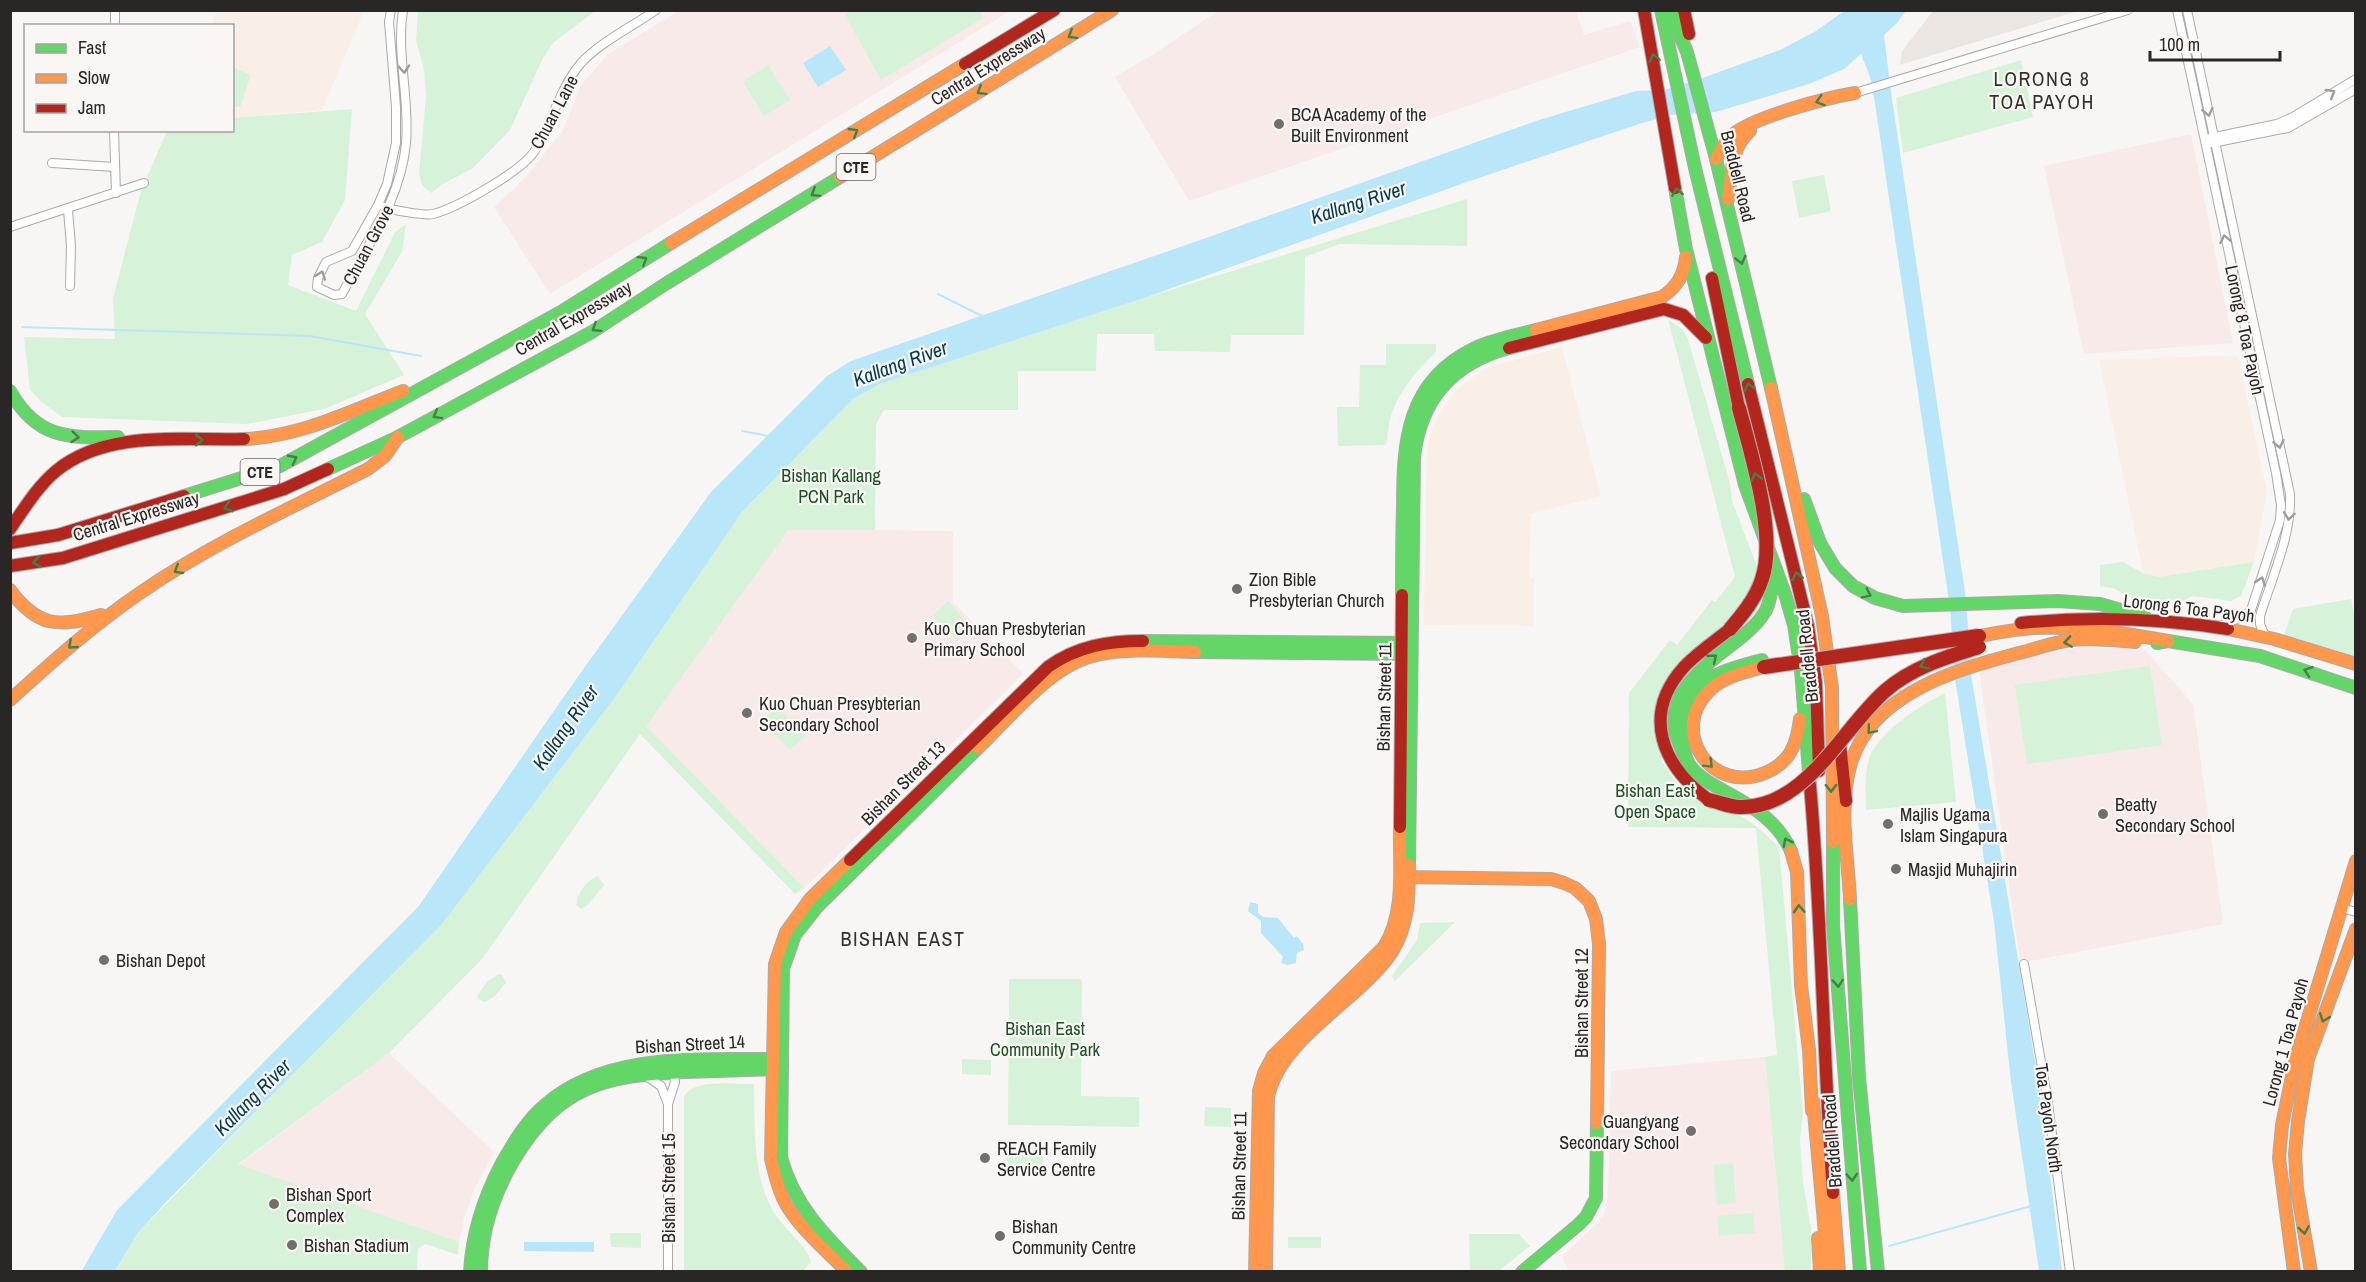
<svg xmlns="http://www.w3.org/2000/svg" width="2366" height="1282" viewBox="0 0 2366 1282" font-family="'Archivo Narrow',sans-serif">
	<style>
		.commercial { fill: #faefe6 }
		.built { fill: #ece6e2 }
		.education { fill: #f7eae9 }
		.green { fill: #d6f2d8 }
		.water { fill: #b9e7f9 }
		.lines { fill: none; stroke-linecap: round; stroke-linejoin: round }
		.stream { stroke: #b9e7f9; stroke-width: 2 }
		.street-casing { stroke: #abaaa9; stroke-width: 10 }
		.fast-casing { stroke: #abaaa9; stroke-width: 14 }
		.slow-casing { stroke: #abaaa9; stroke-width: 14 }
		.jam-casing { stroke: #abaaa9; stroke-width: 14 }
		.street { stroke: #fefefe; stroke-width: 8 }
		.fast { stroke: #63d668; stroke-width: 12 }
		.slow { stroke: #ff974d; stroke-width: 12 }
		.jam { stroke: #b3261e; stroke-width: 12 }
		.jam-bridge-casing { stroke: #beb0ae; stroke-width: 16; stroke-linecap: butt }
		.jam-bridge { stroke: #b3261e; stroke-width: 14 }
		.oneway { stroke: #467e47 }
		.oneway2 { stroke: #9e9d9d }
		.poi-dot { fill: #716f6e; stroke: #f9f6f4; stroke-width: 2 }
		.labels { text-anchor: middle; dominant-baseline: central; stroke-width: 4.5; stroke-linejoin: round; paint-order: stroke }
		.shield { fill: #f9f6f4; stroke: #676564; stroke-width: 1.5 }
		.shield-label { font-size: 16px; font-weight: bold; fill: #282726 }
		.street-label { font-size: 18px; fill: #282726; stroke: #f9f6f4 }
		.poi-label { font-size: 18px; fill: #282726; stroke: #f9f6f4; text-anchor: start }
		.park-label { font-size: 18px; fill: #195225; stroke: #f9f6f4 }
		.neighbourhood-label { font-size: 20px; letter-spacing: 1.5px; fill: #33312f; stroke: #f9f6f4 }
		.water-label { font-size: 20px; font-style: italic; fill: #013b4e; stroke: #f9f6f4 }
	</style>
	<rect width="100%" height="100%" fill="#f8f6f5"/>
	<path class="commercial" d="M217,11H364L322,110L233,118L232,26H211Z
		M1562,347L1601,496L1531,514L1529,578H1534V626L1424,625L1426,470L1428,443L1436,418L1455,391L1483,370L1494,365Z
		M2238,355L2267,492L2254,562L2159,577L2143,573L2099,360Z"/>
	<path class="built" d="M1933,11V10L2078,11L1900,65L1902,51Z"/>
	<path class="education" d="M679,11H1010L550,294L494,207L525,178L563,130L581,85L608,54Z
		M1218,11H1576L1584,35L1630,21L1640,47L1189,201L1115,77L1154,54Z
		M2191,134L2233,343L2084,354L2044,166Z
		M788,529L953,531V602L1023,674L804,888L645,726Z
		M2079,647L2144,649L2193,704L2223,924L2020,963L1978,663Z
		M389,1053L494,1152L475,1188L464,1218L459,1242L238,1165Z
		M1765,1057L1785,1271H1568L1562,1256L1598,1223L1604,1214L1608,1197L1611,1071Z"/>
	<path class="green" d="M852,10L979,11L983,18L881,80L845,15Z
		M418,11H595L553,43L543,58L510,130L473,168L441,185L431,193L422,185L419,174L426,96L424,69L416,41Z
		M2021,60L2033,117L1903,153L1896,98Z
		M768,65L790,100L764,116L743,82Z
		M233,67L251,75L240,107L233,106Z
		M352,109L345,200L322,242L292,255L288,285L356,311L395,232L406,224L402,252L365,314L404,375L324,409L247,424L62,417L42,402L30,390L24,337L115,339L113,298L141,191L167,131L232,130L233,118Z
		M1824,175L1831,211L1799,218L1792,181Z
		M1467,199V246L1340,244L1305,257L1304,335H1231L1230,352L1155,351L1154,334H1097L1096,371H1018V410H884L876,424L875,530H788L646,726L804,888L795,894L640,734L482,959L389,1053L238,1164L459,1242L458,1255L425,1244L418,1249L417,1271L115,1272L137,1234L297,1070L536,801L614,699L742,512L853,399L880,384L1147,297Z
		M1668,319L1684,331L1688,339L1730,483L1732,501L1759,572L1754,586L1661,759C1674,783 1692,802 1719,811C1725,813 1732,812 1738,815C1754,822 1766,835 1779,847L1803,1113L1800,1140L1803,1182L1811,1229V1271H1785L1765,1057L1777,1055L1756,828L1628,827L1629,693L1670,640L1677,645L1712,600L1715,602L1735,577Z
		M1386,344H1436V352C1418,369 1398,392 1391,416C1388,425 1388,435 1386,445L1338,446L1337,407H1359L1360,365H1386Z
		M2123,562L2143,573L2159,577L2254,562L2241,596L2231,601L2193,596L2182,601L2132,598L2113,588L2100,586V565Z
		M2351,599L2355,619V656L2284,635L2293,609Z
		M948,601L972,627L957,641L933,615Z
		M2150,666L2162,745L2027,764L2015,685Z
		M1945,693L1956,802L1866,810C1866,794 1864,775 1869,759C1877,733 1922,704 1945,693Z
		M777,707L805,736L790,750L762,721Z
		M598,876L604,885L588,905L581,909L576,905C578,893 586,880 598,876Z
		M1455,922L1395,981L1392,976L1417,940L1420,923Z
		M499,974L502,975L506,983L495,996L485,1002L478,999L477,996L488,981Z
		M1009,979H1082L1081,1096L1139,1097V1127L1008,1125Z
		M962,1059L991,1060V1075L962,1074Z
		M754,1084C755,1128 752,1172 773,1211C783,1228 807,1245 811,1262L803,1271H684V1097C692,1078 735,1085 754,1084Z
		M1205,1107L1231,1108V1127L1204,1126Z
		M1007,1148L1043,1149V1169L1007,1168Z
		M1733,1163L1736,1203L1717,1205L1713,1165Z
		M1753,1213L1755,1233L1719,1236L1717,1216Z
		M610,1233H641V1248L611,1247Z
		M1469,1234H1519L1530,1246L1499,1271H1470Z
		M1288,1237H1321V1248H1288Z"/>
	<path class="water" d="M1844,11H1906L1896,24L1884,35L1891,92L1966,599L1971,674L2039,1086L2062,1271H2039L2011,1082L1994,922L1955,679L1950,608L1874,97L1870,77L1861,54L1844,69L1809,84L1716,112L1671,115L1642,123L1464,183L1147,297L880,384L853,399L742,512L614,699L441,925L168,1200L137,1234L115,1271L81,1272L117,1210L418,907L574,682L711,492L827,376L851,361L868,355L1206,238L1539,120L1636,91L1665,90L1708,76L1780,50L1816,31Z
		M830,46L846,70L818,87L803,63Z
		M1250,902L1258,904V913L1263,917L1278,918L1294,938L1297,936L1303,944L1304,950L1297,953L1296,963L1287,965L1281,963L1283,957L1261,933V921L1248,911Z
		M524,1242H594V1252L524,1251Z"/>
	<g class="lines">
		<path class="stream" d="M938,294L984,317
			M22,327L310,336L421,356
			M742,431L769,436
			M1889,1246L2031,1206"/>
		<g class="street-casing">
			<path id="street" d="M391,10L389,22L396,107V143L387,184L378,205L352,251L326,262L318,278L317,287L334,295L342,294C367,246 401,199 406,143C410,99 396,54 403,10
				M2177,10L2276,473L2281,505L2280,520L2251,610L2246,615L2220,626
				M2187,10L2290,494C2292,535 2272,577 2260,616V624L2265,636
				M115,26V10
				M1855,93L2128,10
				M114,130L116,193
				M2210,138L2277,124L2293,117L2356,79
				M2212,143L2288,128L2356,89
				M52,163L115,167
				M384,207C392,210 425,216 433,214C457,208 520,172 534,152C552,124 559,89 581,63C599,43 633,26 656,10
				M68,210L71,246L70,286
				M10,227L144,183
				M2342,908L2356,912
				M2024,964L2047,1096L2070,1272
				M643,1074L661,1086L668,1104
				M668,1272V1104L675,1082L674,1070"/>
		</g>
		<g class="fast-casing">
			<path id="fast" d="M1661,10L1695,168L1748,384
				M1673,10L1678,31L1687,52L1716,159L1771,388
				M1675,188L1686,249L1745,485L1785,594L1794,625L1801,670L1810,785
				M10,391C37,439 68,438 118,437
				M328,469L398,437L592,332L667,283L840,177
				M184,496L280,466L561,312L671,243
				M1804,499L1820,543L1835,568L1853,586L1875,598L1903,606L2058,601L2100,604L2145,617
				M1402,595C1402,566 1402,537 1403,508C1403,442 1406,381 1475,348C1494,339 1516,335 1536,330
				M1143,641L1408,643
				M2157,643L2168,641L2260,656L2356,688
				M1195,652L1408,654
				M1762,660C1731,668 1690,677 1685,714C1682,730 1681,750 1689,764C1695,774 1706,781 1717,787C1747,804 1776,817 1791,851
				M1688,763C1684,755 1680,746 1677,738C1663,694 1705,666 1734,643C1746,634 1759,623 1766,610C1772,597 1772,583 1772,569
				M1833,842V925L1860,1272
				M1409,865L1414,458C1420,400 1453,363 1509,348
				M1850,899L1859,1077L1878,1272
				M470,1272C472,1234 484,1197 502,1163C514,1142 526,1121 545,1105C607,1051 702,1060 778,1059
				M481,1272C481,1231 493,1195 514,1160C558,1086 605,1075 686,1072C716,1071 747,1070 777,1069
				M861,1272C826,1237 794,1206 781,1157L783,969L795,935L817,907L978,748
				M1522,1272L1578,1225L1586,1217L1596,1198L1597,1123"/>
		</g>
		<g class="slow-casing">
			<path id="slow" d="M1716,159C1721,149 1726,140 1735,133C1758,116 1826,98 1855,93
				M840,177L1112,10
				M1728,199C1732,175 1730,148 1750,131
				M671,243L965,64
				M1536,330L1662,297C1677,287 1684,275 1686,257
				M1771,388L1822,616L1832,688L1833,842
				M244,439C300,437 351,411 403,391
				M10,590C37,627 59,628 101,615
				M2228,629L2274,639L2356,664
				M1979,636C1997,633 2016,629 2034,628C2079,626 2124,633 2168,641
				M1764,667C1745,672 1723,677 1709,691C1668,732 1712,795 1765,773C1790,763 1797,744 1800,719
				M10,700C52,662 93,625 140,593C211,544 291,508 368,469L385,456L398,437
				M978,748C1012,716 1050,665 1097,655C1129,648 1163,651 1195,652
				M1791,851L1797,872L1801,985L1809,1050L1812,1111
				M1401,877L1551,879L1564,883L1575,888L1589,901L1596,919L1599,944L1597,1123
				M1850,899C1848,855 1838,807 1851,763C1873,691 1960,669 2023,652C2039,648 2055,642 2071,640C2092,638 2114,640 2135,642
				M1813,1101L1828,1266
				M1833,1193L1839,1272
				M1818,1238L1820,1272
				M847,1272C827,1251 801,1230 786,1204C778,1191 775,1174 771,1159L775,964L786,932L810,899L850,860
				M1255,1272L1259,1091L1264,1073L1273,1056L1384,947C1406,912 1399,866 1400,827
				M1266,1272L1268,1097C1281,1037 1359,1001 1392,952C1409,924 1409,896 1409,865
				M2294,1272L2279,1158L2282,1125L2295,1061L2356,861
				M2311,1272L2297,1189L2295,1154L2298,1121L2308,1059L2356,929"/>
		</g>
		<g class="jam-casing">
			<path id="jam" d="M1644,10L1675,188
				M1684,10L1689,34
				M965,64L1054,10
				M1712,278L1739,408
				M1509,348L1664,309L1683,315L1706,338
				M1748,384L1808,626L1816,683L1819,771
				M10,529C24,509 37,487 56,471C107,429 183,441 244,439
				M10,543L58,535L184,496
				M10,566L63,558L284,489L328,469
				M2021,623C2091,616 2158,618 2228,629
				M1840,744L1846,801
				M1810,785C1822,920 1823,1057 1833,1193
				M1709,800C1662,766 1641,715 1684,667C1697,653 1715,641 1730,629
				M1400,827L1402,595
				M850,860L1048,667C1077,646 1109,641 1143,641"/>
		</g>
		<use href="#street" class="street"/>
		<use href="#fast" class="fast"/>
		<use href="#slow" class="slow"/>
		<use href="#jam" class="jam"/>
		<g class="jam-bridge-casing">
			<path id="jam-bridge" d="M1730,629C1743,614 1756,598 1762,579C1777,535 1751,454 1739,408
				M1764,667L1979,636
				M1709,800C1719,802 1730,807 1740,807C1805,809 1842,729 1885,691C1911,668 1946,657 1979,647"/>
		</g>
		<use href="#jam-bridge" class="jam-bridge"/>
	</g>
	<defs><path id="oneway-chevron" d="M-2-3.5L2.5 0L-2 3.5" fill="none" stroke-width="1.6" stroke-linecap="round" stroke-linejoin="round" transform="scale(1.5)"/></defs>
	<g class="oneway">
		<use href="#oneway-chevron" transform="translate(1072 35) rotate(148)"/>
		<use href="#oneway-chevron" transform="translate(1654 58) rotate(-101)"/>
		<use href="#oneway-chevron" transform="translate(981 91) rotate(148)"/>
		<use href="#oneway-chevron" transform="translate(1820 101) rotate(163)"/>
		<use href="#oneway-chevron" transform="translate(854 132) rotate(-31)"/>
		<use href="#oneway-chevron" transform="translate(1677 192) rotate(-99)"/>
		<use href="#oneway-chevron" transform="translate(815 193) rotate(148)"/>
		<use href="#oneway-chevron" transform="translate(643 260) rotate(-32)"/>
		<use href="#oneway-chevron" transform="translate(1741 260) rotate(76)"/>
		<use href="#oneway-chevron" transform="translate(596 328) rotate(148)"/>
		<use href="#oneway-chevron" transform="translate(1749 387) rotate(-105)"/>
		<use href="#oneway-chevron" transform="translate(437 415) rotate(151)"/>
		<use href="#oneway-chevron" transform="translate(75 437) rotate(6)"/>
		<use href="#oneway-chevron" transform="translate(199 440) rotate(-1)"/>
		<use href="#oneway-chevron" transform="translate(293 459) rotate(-28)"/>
		<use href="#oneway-chevron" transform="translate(1756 477) rotate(-103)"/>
		<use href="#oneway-chevron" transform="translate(228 507) rotate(163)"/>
		<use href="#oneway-chevron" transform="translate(37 562) rotate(171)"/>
		<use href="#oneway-chevron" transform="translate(178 570) rotate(149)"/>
		<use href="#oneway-chevron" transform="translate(1797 576) rotate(-103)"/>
		<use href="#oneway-chevron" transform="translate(1867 594) rotate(26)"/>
		<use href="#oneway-chevron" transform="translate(2068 642) rotate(171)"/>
		<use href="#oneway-chevron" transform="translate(72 645) rotate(139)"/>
		<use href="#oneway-chevron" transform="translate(1713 658) rotate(-39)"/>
		<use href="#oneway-chevron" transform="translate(1924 665) rotate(155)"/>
		<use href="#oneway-chevron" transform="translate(2308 671) rotate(-161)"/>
		<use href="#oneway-chevron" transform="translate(1871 730) rotate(130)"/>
		<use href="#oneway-chevron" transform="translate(1709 764) rotate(45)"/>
		<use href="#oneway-chevron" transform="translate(1831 788) rotate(89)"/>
		<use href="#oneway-chevron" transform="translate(1787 842) rotate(-117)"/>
		<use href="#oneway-chevron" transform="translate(1799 909) rotate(-93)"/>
		<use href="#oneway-chevron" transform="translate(1838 983) rotate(86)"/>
		<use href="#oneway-chevron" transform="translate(2324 1018) rotate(111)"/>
		<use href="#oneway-chevron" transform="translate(1852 1177) rotate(86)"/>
		<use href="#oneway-chevron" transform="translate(2304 1230) rotate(81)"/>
	</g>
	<g class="oneway2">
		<use href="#oneway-chevron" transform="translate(404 69) rotate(85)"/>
		<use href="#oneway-chevron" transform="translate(2331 93) rotate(-31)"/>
		<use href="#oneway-chevron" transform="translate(2208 112) rotate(78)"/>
		<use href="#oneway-chevron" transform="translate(2225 239) rotate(-102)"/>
		<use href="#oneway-chevron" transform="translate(321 275) rotate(-70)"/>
		<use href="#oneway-chevron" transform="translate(2279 444) rotate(78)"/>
		<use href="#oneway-chevron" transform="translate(2289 516) rotate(98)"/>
		<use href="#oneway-chevron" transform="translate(2261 581) rotate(-71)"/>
	</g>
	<g class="poi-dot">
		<circle cx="1279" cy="124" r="6"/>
		<circle cx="1237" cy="589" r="6"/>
		<circle cx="912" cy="638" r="6"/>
		<circle cx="747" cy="713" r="6"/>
		<circle cx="2103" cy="814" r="6"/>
		<circle cx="1888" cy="824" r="6"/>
		<circle cx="1896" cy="869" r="6"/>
		<circle cx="104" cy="960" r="6"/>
		<circle cx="1691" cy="1131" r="6"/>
		<circle cx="985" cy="1158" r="6"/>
		<circle cx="274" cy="1204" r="6"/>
		<circle cx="1000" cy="1236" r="6"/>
		<circle cx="292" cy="1245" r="6"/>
	</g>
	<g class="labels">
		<g class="shield">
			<rect x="836.5" y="154" width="39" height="26" rx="4.5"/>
			<rect x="240.5" y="459" width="39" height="26" rx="4.5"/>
		</g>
		<g class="shield-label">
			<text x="856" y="167">CTE</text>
			<text x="260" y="472">CTE</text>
		</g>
		<g class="street-label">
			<text transform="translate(988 66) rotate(-32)">Central Expressway</text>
			<text transform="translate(554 112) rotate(-62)">Chuan Lane</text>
			<text transform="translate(1738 176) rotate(76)">Braddell Road</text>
			<text transform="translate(368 245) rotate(-62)">Chuan Grove</text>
			<text transform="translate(573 318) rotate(-30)">Central Expressway</text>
			<text transform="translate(2245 330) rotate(78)">Lorong 8 Toa Payoh</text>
			<text transform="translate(136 516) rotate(-17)">Central Expressway</text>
			<text transform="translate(2189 608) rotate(7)">Lorong 6 Toa Payoh</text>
			<text transform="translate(1807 656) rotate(-96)">Braddell Road</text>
			<text transform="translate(1384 697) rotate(-89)">Bishan Street 11</text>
			<text transform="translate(903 783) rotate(-45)">Bishan Street 13</text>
			<text transform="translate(1581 1003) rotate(-90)">Bishan Street 12</text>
			<text transform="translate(2285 1042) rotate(-75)">Lorong 1 Toa Payoh</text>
			<text transform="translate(690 1044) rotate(-3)">Bishan Street 14</text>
			<text transform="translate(2049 1118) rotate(82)">Toa Payoh North</text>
			<text transform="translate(1832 1141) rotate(-94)">Braddell Road</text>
			<text transform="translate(1239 1166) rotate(-89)">Bishan Street 11</text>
			<text transform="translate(668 1188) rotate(-90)">Bishan Street 15</text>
		</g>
		<g class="poi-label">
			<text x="1291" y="114">BCA Academy of the<tspan x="1291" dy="21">Built Environment</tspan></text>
			<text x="1249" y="579">Zion Bible<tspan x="1249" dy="21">Presbyterian Church</tspan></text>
			<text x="924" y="628">Kuo Chuan Presbyterian<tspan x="924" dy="21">Primary School</tspan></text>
			<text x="759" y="703">Kuo Chuan Presybterian<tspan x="759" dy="21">Secondary School</tspan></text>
			<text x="2115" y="804">Beatty<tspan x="2115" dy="21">Secondary School</tspan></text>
			<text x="1900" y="814">Majlis Ugama<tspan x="1900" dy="21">Islam Singapura</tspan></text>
			<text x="1908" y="869">Masjid Muhajirin</text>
			<text x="116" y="960">Bishan Depot</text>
			<text x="1679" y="1121" text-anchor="end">Guangyang<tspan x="1679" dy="21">Secondary School</tspan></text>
			<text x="997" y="1148">REACH Family<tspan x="997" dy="21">Service Centre</tspan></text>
			<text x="286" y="1194">Bishan Sport<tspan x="286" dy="21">Complex</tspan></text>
			<text x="1012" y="1226">Bishan<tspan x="1012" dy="21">Community Centre</tspan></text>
			<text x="304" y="1245">Bishan Stadium</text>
		</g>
		<g class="park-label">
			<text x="831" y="475">Bishan Kallang<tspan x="831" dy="21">PCN Park</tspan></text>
			<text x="1655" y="790">Bishan East<tspan x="1655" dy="21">Open Space</tspan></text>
			<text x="1045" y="1028">Bishan East<tspan x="1045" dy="21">Community Park</tspan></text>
		</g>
		<g class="neighbourhood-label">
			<text x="2042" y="78">LORONG 8<tspan x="2042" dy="23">TOA PAYOH</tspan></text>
			<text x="903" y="938">BISHAN EAST</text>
		</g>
		<g class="water-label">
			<text transform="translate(1358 202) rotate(-18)">Kallang River</text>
			<text transform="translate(900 363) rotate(-20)">Kallang River</text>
			<text transform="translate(565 727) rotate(-55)">Kallang River</text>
			<text transform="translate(252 1097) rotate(-45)">Kallang River</text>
		</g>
	</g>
	<rect width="2366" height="1282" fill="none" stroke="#282726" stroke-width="24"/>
	<rect x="24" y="24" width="210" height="108" fill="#f9f6f4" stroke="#a5a3a2" stroke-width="1.5"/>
	<rect x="36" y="44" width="30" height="9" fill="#63d668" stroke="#a5a3a2" stroke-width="1.5"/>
	<text x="78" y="54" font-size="18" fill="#282726">Fast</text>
	<rect x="36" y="74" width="30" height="9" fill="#ff974d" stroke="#a5a3a2" stroke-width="1.5"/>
	<text x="78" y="84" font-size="18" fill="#282726">Slow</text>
	<rect x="36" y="104" width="30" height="9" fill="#b3261e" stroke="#a5a3a2" stroke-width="1.5"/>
	<text x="78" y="114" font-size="18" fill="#282726">Jam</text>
	<path d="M2150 51v9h130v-9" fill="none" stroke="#282726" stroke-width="3"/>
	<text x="2159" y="51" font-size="18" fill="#282726" stroke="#f9f6f4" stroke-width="4.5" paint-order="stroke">100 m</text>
</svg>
